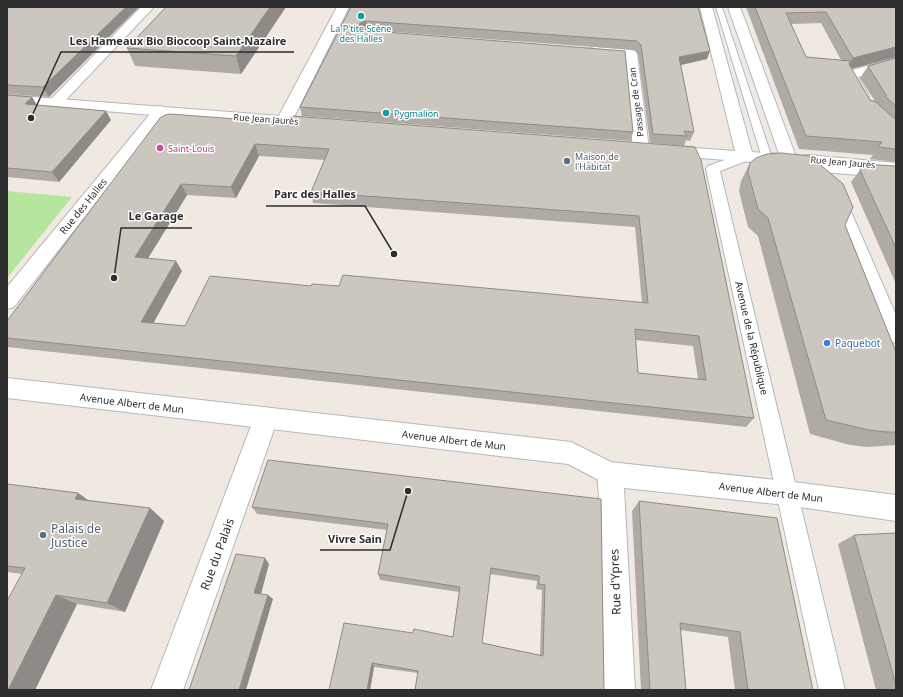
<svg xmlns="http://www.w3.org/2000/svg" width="903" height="697" viewBox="0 0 903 697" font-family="'Noto Sans',sans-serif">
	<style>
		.green { fill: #b6e59e }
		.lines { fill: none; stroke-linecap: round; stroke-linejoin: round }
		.service-casing { stroke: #b4b7c1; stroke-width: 2 }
		.pedestrian-casing { stroke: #b4b7c1; stroke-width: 2 }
		.minor-casing { stroke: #b4b7c1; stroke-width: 2 }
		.tertiary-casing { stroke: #b4b7c1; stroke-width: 2 }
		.service { fill: #fff; fill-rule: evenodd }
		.pedestrian { fill: #fff; fill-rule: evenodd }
		.minor { fill: #fff; fill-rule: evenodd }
		.tertiary { fill: #fff; fill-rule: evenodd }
		.wall { fill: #afaba4; fill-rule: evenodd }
		.shaded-wall { fill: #8e8b86 }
		.building { fill: #cbc7bf; stroke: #8e8b86; fill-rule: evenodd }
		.culture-dot { fill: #0f9aa8; stroke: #fff; stroke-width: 1.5 }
		.hotel-dot { fill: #d1479c; stroke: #fff; stroke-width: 1.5 }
		.service-dot { fill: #5c6f8a; stroke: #fff; stroke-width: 1.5 }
		.shop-dot { fill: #3f7fe0; stroke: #fff; stroke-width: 1.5 }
		.labels { text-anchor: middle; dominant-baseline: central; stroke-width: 3; stroke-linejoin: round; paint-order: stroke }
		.far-culture-label { font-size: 9px; fill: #0d838f; stroke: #fff }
		.far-street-label { font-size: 9px; fill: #2e2e2e; stroke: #fff }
		.far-hotel-label { font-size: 9px; fill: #b23c85; stroke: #fff; text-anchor: start }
		.far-service-label { font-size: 9px; fill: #4e5e75; stroke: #fff; text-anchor: start }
		.street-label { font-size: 10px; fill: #2e2e2e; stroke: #fff }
		.shop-label { font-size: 10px; fill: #366cbe; stroke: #fff; text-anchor: start }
		.near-service-label { font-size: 12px; fill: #4e5e75; stroke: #fff; text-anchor: start }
		.near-street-label { font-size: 12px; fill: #2e2e2e; stroke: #fff }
		.leader { fill: none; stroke: #2e2e2e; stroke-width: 1.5 }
		.callout-dot { fill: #2e2e2e; stroke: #fff; stroke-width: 1.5 }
		.callout-label { font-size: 11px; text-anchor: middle; font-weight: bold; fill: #2e2e2e; stroke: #fff; stroke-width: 3; stroke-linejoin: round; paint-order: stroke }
	</style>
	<rect width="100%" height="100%" fill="#efe9e1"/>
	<path class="green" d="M7,191L72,197L7,278Z"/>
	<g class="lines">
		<g class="service-casing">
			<path id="service" d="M716,7H722L772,158L770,160H764L762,158Z
				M808,155L896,163V169L808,161L798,162L793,159L795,157Z"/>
		</g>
		<g class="pedestrian-casing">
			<path id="pedestrian" d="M744,153L749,154L751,157L749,160L720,171L845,690H819L706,169L708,166Z
				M838,193L843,195L845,198L896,315V343L890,341L887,336L831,198L833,195Z"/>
		</g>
		<g class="minor-casing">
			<path id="minor" d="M141,7H154L60,106L55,108L50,106L47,103L50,100Z
				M337,7H349L292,121L290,124L284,126L278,124L276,121Z
				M595,47L630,50L635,51L637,54L649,149L647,152L641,154L635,152L633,149L624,58L590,54L588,51L590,48Z
				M896,58V66L858,77L869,96L867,99L862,100L857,99L843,75L845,72Z
				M160,106L165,108L168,111L165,114L14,307L7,309V287L155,108Z
				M266,407L274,411L278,418L183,690H151L254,418L258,411Z
				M610,462L786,481L896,495V521L786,505L624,488L635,690H603L600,507L597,474L601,466Z"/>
		</g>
		<g class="tertiary-casing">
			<path id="tertiary" d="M700,7H712L752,152L779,154L728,7H740L796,157L810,161L896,168V178L809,171L788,165L662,155L660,151L662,147L668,146L735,151Z
				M7,95L321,119L327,121L329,124L327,127L321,129L7,103Z
				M7,378L571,442L619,466L623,474L619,482L610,486L568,464L7,398Z"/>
		</g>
		<use href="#service" class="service"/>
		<use href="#pedestrian" class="pedestrian"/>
		<use href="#minor" class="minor"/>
		<use href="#tertiary" class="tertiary"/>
	</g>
	<path class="wall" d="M7,7H139L49,97L7,94Z
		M166,7H286L241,74L135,66L127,48Z
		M351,7H698L707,59L681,65L694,132L690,141L686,140L684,146L650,143L638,54L635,50L367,30H363L633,132L631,141L302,116L300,107Z
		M746,7H896V57L852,69L870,100L875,101L860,78L868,66L896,58V162L870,159L873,155L799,149ZM821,23L841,60L806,57L791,24Z
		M7,95L32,97L37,105L111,120L59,182L7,177Z
		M165,115L290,123L695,147L754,418L746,427L7,347V321ZM259,156L325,160L311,192L313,203L635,227L642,303L339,286H311L185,326L153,323L182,271L148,258L187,195L236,198ZM635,340L693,346L698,379L638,373Z
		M750,163L845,225L896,352V445L867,447L850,445L810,434L758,236L748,227L739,191L741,181Z
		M896,166V284L851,182L860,170Z
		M7,484L78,493L88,500L150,508L164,521L125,612L77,604L35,690L22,574L7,572Z
		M601,499L604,690L418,673L374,667L370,690H329L413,633L453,637L459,592L380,580L378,574L387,530L257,514L252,507ZM490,574L537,581L536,589L542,590L540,655L482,643Z
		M639,501L813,690H735L728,637L680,630L686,690H641L632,511Z
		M896,533V690H876L838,544L854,535Z"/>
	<path class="shaded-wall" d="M126,7H139L49,97L43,87Z
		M270,7H286L241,74L236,56Z
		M366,21L367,30L361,31L358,27L360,23Z
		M896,47V57L846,70L853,58Z
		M710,51L707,59L676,66L679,57Z
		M32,97L38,107L25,104Z
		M106,111L111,120L59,182L52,172Z
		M255,144L259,156L236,198L231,187Z
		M181,184L187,195L142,268L135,257Z
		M176,261L182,271L148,333L141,322Z
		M78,493L96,506L75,499Z
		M150,508L164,521L125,612L107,603Z
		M265,558L269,564L260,598L254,593Z
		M56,595L77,604L35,690H8Z
		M268,595L273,599L246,690H239Z
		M372,663L374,667L370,690H367Z"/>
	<path class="building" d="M7,7H126L43,87L7,85Z
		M166,7H270L236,56L127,48Z
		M351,7H698L710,51L679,57L694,132L684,131L687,136L653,134L641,45L637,41L366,21L360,23L358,27L360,30L625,51L633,132L300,107Z
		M755,7H896V47L853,58L826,12L786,13L806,57L850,61L849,64L870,100L876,102L896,120V149L878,147L882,142L806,136Z
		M896,58V106L886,97V95L868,66Z
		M7,95L32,97L25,104L106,111L52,172L7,168Z
		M170,114L290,123L293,116L695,147L701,160L754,418L7,338V321L160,118L165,115ZM255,144L329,149L311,192L639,216L648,303L343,275L339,286L312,284L311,286L210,276L185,326L141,322L176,261L135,257L181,184L231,187ZM635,329L699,336L706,380L638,373Z
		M782,153L810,156L843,184L853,207L845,225L896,352V432H887L869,430L826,420L768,218L758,209L748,172L750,163L756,158L767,154Z
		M864,164L896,166V248L860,170Z
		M268,460L601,499L604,690H415L418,671L372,663L367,690H329L344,623L413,633L414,629L453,637L460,587L378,574L388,524L252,507ZM491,568L539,576V584L545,585L543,656L482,643Z
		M7,484L78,493L75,499L150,508L107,603L56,595L8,690H7V601L25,568L7,566Z
		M639,501L777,518L813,690H748L740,632L680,623L686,690H650Z
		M896,533V685L854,535Z
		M236,554L265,558L254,593L268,595L239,690H189Z"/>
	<g class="culture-dot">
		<circle cx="361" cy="16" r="4"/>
		<circle cx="386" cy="113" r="4"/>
	</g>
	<circle class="hotel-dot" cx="160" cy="148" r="4"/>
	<g class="service-dot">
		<circle cx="567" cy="161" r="4"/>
		<circle cx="43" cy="535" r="4"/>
	</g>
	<circle class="shop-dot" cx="827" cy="343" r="4"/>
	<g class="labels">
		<g class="far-culture-label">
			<text x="361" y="28">La P'tite Scène<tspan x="361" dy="10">des Halles</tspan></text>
			<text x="394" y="113" text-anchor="start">Pygmalion</text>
		</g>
		<g class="far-street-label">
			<text transform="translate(636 102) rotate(-97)">Passage de Cran</text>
			<text transform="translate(266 119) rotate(4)">Rue Jean Jaurès</text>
			<text transform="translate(843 162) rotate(5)">Rue Jean Jaurès</text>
		</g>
		<g class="far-hotel-label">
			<text x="168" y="148">Saint-Louis</text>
		</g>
		<g class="far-service-label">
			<text x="575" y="156">Maison de<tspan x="575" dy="10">l'Habitat</tspan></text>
		</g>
		<g class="street-label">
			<text transform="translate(83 206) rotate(-51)">Rue des Halles</text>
			<text transform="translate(752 338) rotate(77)">Avenue de la République</text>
			<text transform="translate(132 403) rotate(7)">Avenue Albert de Mun</text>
			<text transform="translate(454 440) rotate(7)">Avenue Albert de Mun</text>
			<text transform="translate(771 492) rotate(7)">Avenue Albert de Mun</text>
		</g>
		<g class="shop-label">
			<text x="835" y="343">Paquebot</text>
		</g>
		<g class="near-service-label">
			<text x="51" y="528">Palais de<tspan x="51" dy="14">Justice</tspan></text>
		</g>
		<g class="near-street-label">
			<text transform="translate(217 554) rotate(-70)">Rue du Palais</text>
			<text transform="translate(615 582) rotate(-92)">Rue d'Ypres</text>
		</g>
	</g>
	<path class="leader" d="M31 118L61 52H294M394 254L365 206H266M114 278L121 228H192M408 491L390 550H320"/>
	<g class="callout-dot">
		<circle cx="31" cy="118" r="4"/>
		<circle cx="394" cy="254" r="4"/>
		<circle cx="114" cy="278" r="4"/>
		<circle cx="408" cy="491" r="4"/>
	</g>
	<g class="callout-label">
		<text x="178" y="45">Les Hameaux Bio Biocoop Saint-Nazaire</text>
		<text x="315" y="198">Parc des Halles</text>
		<text x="156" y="220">Le Garage</text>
		<text x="355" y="543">Vivre Sain</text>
	</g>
	<rect width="903" height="697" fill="none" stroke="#2e2e2e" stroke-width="16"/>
</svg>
